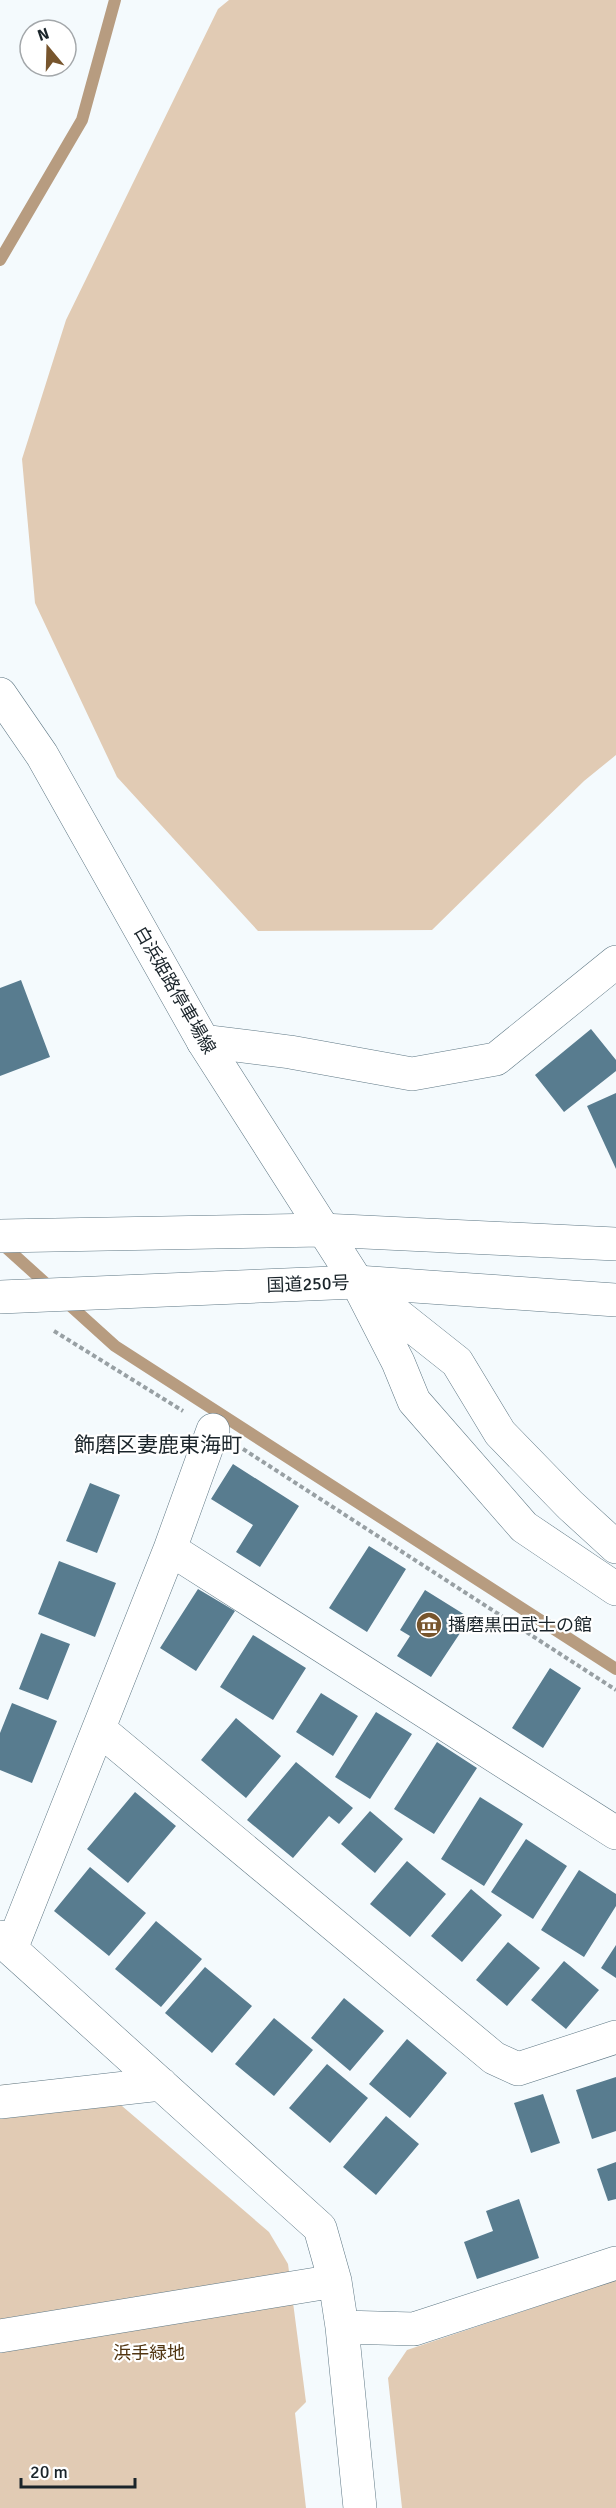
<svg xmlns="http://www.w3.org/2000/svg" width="616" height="2508" viewBox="0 0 616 2508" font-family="Signika,'Noto Sans JP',sans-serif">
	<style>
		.green { fill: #e1cbb4 }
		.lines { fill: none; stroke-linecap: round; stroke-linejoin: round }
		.stream { stroke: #b79c80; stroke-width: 12 }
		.building { fill: #587c8f }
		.minor-casing { stroke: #5f7885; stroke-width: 34 }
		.major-casing { stroke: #5f7885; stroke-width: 34 }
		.highway-casing { stroke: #5f7885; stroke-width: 34 }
		.path { stroke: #98a0a4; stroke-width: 4; stroke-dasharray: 4.5 3; stroke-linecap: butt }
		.minor { stroke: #fff; stroke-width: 33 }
		.major { stroke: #fff; stroke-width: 33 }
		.highway { stroke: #fff; stroke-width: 33 }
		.labels { text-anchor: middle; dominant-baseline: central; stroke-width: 4.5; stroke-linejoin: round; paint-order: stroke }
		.street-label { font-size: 18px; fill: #1a242a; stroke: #fff }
		.poi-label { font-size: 18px; fill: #1a242a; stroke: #fff; text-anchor: start }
		.park-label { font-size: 18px; fill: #513511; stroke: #fff }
		.quarter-label { font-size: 21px; fill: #1a242a; stroke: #fff }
	</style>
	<rect width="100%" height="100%" fill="#f4fafd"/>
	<path class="green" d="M229,0H616V755L584,781L432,930L258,931L117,777L35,603L22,459L66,320L218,9Z
		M87,2076L269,2232L288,2264L306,2402L295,2413L306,2508H0V2085Z
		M616,2280V2508H402L388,2378L407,2350Z"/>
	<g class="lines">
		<path class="stream" d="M0,260L82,120L115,0
			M1,1243L115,1346L616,1669"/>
	</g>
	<path class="building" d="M21,980L50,1057L0,1076V988Z
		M591,1029L616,1060V1071L564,1112L535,1075Z
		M616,1093V1169L587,1106Z
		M233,1464L299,1506L260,1567L236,1552L253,1525L211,1499Z
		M90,1483L120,1495L97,1553L66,1541Z
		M369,1546L406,1569L367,1632L329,1608Z
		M59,1561L116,1583L95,1637L38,1614Z
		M198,1589L235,1611L196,1671L160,1648Z
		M425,1590L470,1618L431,1677L397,1656L410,1636L400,1630Z
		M41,1633L70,1644L48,1700L19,1689Z
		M253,1635L306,1668L273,1720L220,1687Z
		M550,1668L581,1688L543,1748L512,1728Z
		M321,1693L358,1716L333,1756L296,1732Z
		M12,1703L57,1721L32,1783L0,1770V1733Z
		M376,1712L412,1734L370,1799L335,1777Z
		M236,1718L281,1756L246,1798L201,1760Z
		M437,1742L477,1768L434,1834L394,1809Z
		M296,1762L353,1808L339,1824L329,1816L293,1858L247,1820Z
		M135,1792L176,1826L128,1883L87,1849Z
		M480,1797L523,1824L484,1886L441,1859Z
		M370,1811L403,1839L375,1873L341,1844Z
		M526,1839L567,1866L533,1919L491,1892Z
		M407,1861L446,1894L410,1937L370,1904Z
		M90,1867L146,1913L109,1956L54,1911Z
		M579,1870L616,1894V1906L584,1957L541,1930Z
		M471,1889L502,1915L462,1962L431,1936Z
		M156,1921L202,1959L161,2007L115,1969Z
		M508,1942L540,1968L507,2006L476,1980Z
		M616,1945V1978L601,1968Z
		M564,1961L599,1990L566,2029L531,2000Z
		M205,1967L252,2006L212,2053L165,2013Z
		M344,1998L384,2031L350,2071L311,2038Z
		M274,2018L313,2050L274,2096L235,2064Z
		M407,2039L447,2073L410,2118L369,2084Z
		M327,2064L368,2098L330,2143L289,2108Z
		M616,2077V2131L592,2139L576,2090Z
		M543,2094L560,2143L531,2153L514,2103Z
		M386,2116L419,2144L376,2195L343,2167Z
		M616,2162V2199L608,2201L597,2169Z
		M519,2199L539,2258L477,2279L464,2242L493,2231L486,2211Z"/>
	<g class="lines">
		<g class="minor-casing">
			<path id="minor" d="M203,1041L290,1052L412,1074L496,1059L616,962
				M357,1282L398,1362L414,1401L524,1527L616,1589
				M365,1289L457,1362L500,1433L570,1505L616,1547
				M170,1549L616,1833
				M99,1729L494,2058L518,2069L616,2037
				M0,1937L11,1949L320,2228L335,2281L342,2327L360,2508
				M11,1949L170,1549L213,1430
				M0,2102L161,2084
				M342,2327L414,2329L616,2263
				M0,2336L335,2281"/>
		</g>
		<g class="major-casing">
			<path id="major" d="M0,694L42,755L203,1041L357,1282"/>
		</g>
		<g class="highway-casing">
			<path id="highway" d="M0,1236L322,1230L616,1244
				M0,1297L357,1282L616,1300"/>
		</g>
		<path class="path" d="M54,1331L183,1411
			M243,1449L616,1690"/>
		<use href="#minor" class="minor"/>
		<use href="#major" class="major"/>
		<use href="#highway" class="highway"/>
	</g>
	<defs>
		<g id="museum-disc" transform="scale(1.35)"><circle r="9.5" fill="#77552d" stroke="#fff"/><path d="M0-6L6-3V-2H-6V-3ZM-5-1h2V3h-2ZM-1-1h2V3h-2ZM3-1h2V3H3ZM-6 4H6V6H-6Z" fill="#fff"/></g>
	</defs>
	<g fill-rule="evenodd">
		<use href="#museum-disc" x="429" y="1625"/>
	</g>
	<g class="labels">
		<g class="street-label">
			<text transform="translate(175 990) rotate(60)">白浜姫路停車場線</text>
			<text transform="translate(308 1284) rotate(-2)">国道250号</text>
		</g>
		<g class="poi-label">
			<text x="448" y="1625">播磨黒田武士の館</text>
		</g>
		<g class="park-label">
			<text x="149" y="2353">浜手緑地</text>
		</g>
		<g class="quarter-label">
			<text x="158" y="1445">飾磨区妻鹿東海町</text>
		</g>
	</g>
	<g transform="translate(48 48) rotate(341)"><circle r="28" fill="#ffffff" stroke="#a3a7aa" stroke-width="1.5"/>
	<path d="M0-4.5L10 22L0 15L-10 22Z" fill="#77552d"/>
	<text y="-9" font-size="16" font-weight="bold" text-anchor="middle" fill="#1a242a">N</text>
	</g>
	<path d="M21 2478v9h114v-9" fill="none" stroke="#1a242a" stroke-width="3"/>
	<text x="30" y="2478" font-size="18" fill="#1a242a" stroke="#ffffff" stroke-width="4.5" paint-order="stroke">20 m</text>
</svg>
